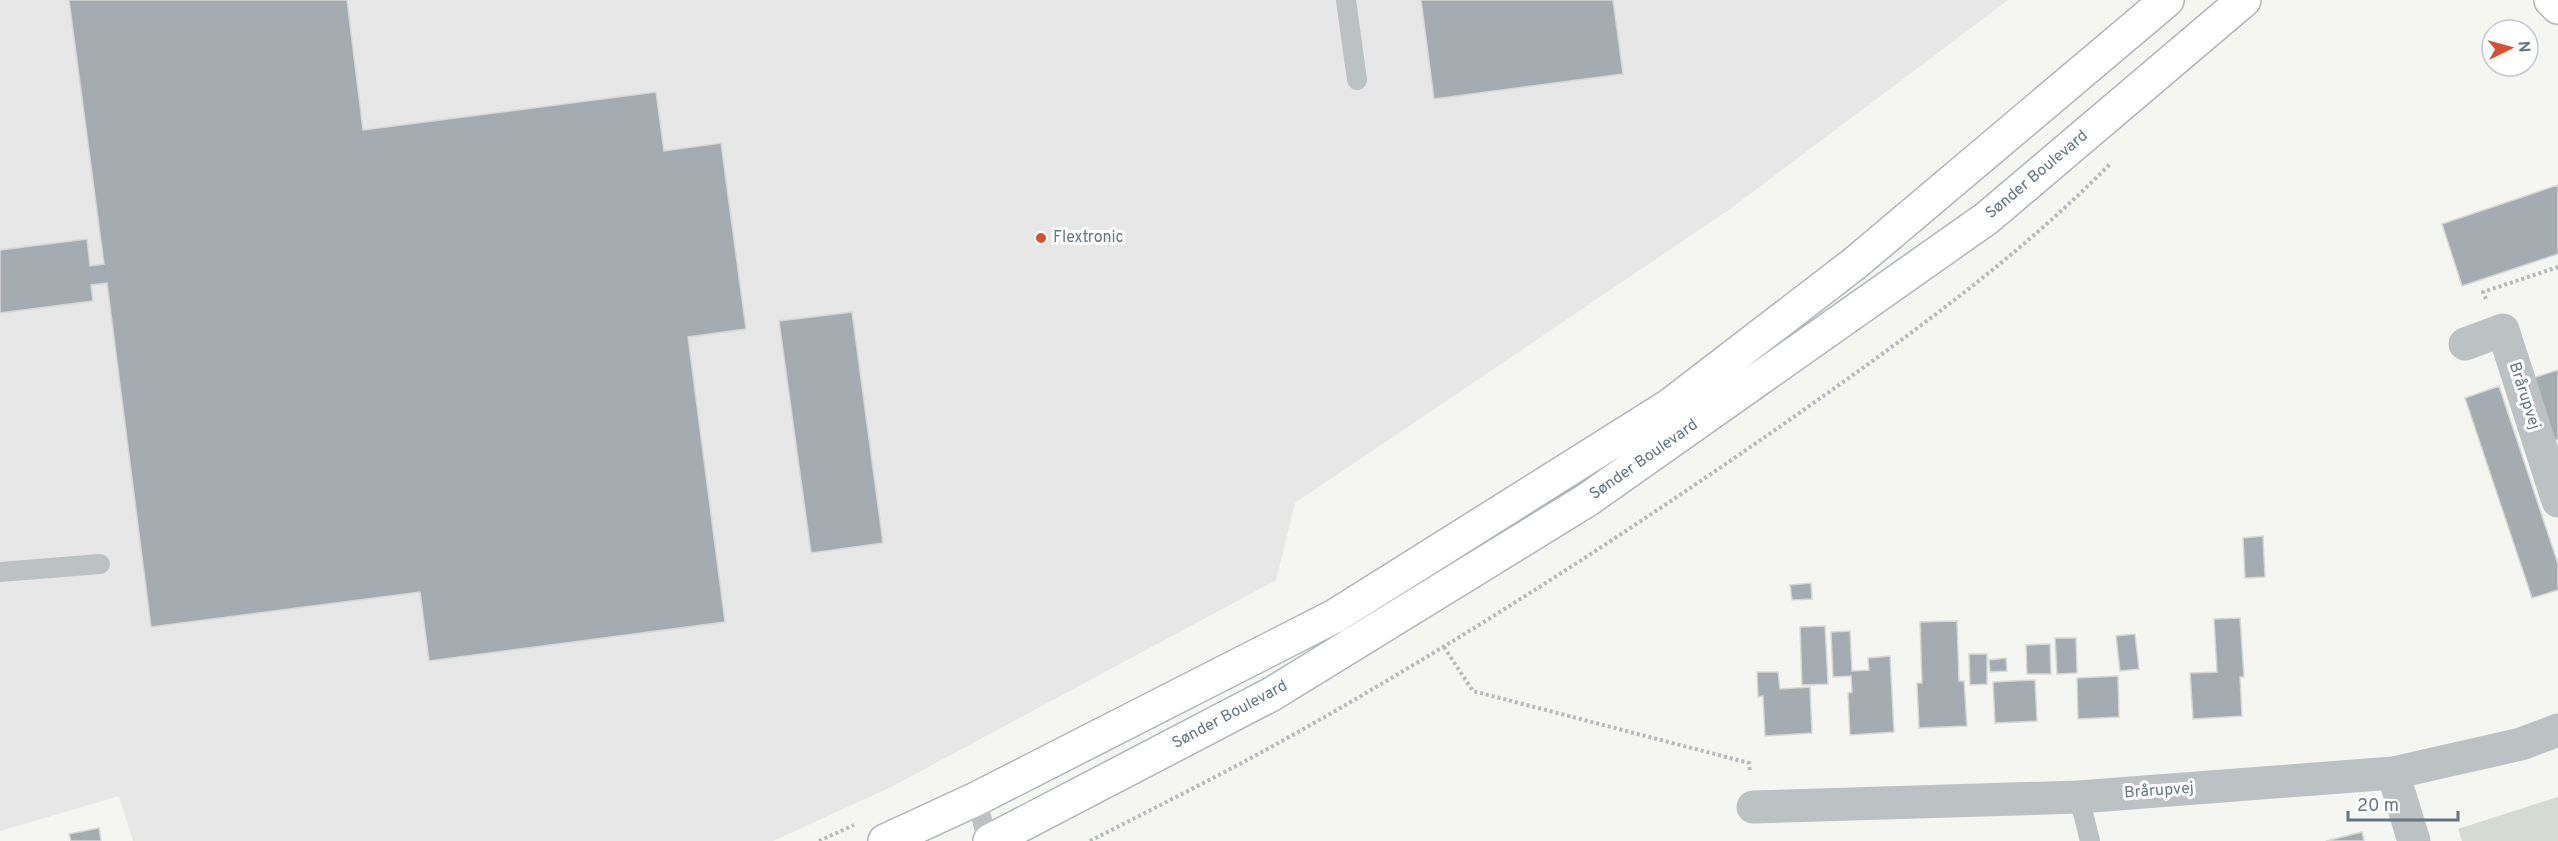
<svg xmlns="http://www.w3.org/2000/svg" width="2558" height="841" viewBox="0 0 2558 841" font-family="Overpass,sans-serif">
	<style>
		.built { fill: #e6e7e6 }
		.green { fill: #d5dad2 }
		.building { fill: #a4acb1; stroke: #d7d7d5; stroke-width: 1.5 }
		.lines { fill: none; stroke-linecap: round; stroke-linejoin: round }
		.secondary-casing { stroke: #afb5b9; stroke-width: 36 }
		.primary-casing { stroke: #b0b5b8; stroke-width: 36 }
		.path { stroke: #b7babc; stroke-width: 4; stroke-dasharray: 3 3; stroke-linecap: butt }
		.lane { stroke: #bcc1c4; stroke-width: 20 }
		.street { stroke: #bcc1c4; stroke-width: 33 }
		.secondary { stroke: #fff; stroke-width: 33 }
		.primary { stroke: #fff; stroke-width: 33 }
		.poi-dot { fill: #d85230; stroke: #fff; stroke-width: 2 }
		.labels { text-anchor: middle; dominant-baseline: central; stroke-width: 6; stroke-linejoin: round; paint-order: stroke }
		.street-label { font-size: 16px; fill: #667681; stroke: #fff }
		.poi-label { font-size: 16px; fill: #667681; stroke: #fff; text-anchor: start }
	</style>
	<rect width="100%" height="100%" fill="#f5f5f2"/>
	<path class="built" d="M0,0H2008L1730,209L1295,503L1276,580L891,787L773,841H133L119,796L0,831Z"/>
	<path class="green" d="M2558,797V841H2462L2458,829Z"/>
	<path class="building" d="M69,0H347L363,130L656,92L664,151L721,143L746,329L688,337L725,622L429,661L420,592L151,627L107,283L91,285L93,301L0,313V250L87,239L90,266L104,264Z
		M1421,0H1613L1623,74L1434,99Z
		M2558,185V254L2462,286L2442,224Z
		M852,312L883,543L811,553L779,321Z
		M2558,370V439L2551,442L2530,379Z
		M2499,386L2558,564V590L2532,598L2465,398Z
		M2263,536L2265,577L2245,578L2243,538Z
		M1811,583L1812,599L1792,600L1790,585Z
		M2240,618L2244,677H2240L2242,716L2193,719L2190,673L2217,672L2214,619Z
		M1957,621L1959,681H1964L1967,726L1919,728L1917,683H1922L1920,622Z
		M1825,626L1828,684L1802,685L1800,627Z
		M1850,631L1852,671L1869,670L1868,658L1890,656L1894,732L1850,735L1848,693L1852,692L1851,676L1833,677L1831,632Z
		M2135,634L2139,669L2120,671L2116,636Z
		M2055,638H2076L2077,673L2057,674Z
		M2050,644L2051,674H2027L2026,645Z
		M1969,654H1987V684L1970,685Z
		M2006,658L2007,671L1990,672L1989,660Z
		M1757,672H1778L1780,689L1810,687L1812,733L1765,736L1763,696L1758,697Z
		M2118,676L2119,717L2078,719L2077,678Z
		M2035,680L2037,721L1995,723L1993,682Z
		M99,828L101,841H71L69,834Z
		M2362,832L2364,841H2326Z"/>
	<g class="lines">
		<g class="secondary-casing">
			<path id="secondary" d="M885,841L976,799L1335,616L1669,406L1854,264L2167,0
				M990,841L1272,694L1587,500L1987,218L2244,0"/>
		</g>
		<g class="primary-casing">
			<path id="primary" d="M2551,0L2558,7"/>
		</g>
		<path class="path" d="M2486,299L2483,292L2558,267
			M1444,647L1473,691L1749,763L1750,773
			M819,841L854,825
			M1090,841C1154,808 1219,776 1282,741C1456,644 1624,535 1788,421C1900,342 2015,261 2111,163"/>
		<path class="lane" d="M1346,0L1357,80
			M0,572L100,564
			M2079,797L2090,841
			M976,799L988,841"/>
		<path class="street" d="M2465,344L2503,330L2558,501
			M2393,773L2414,841
			M1753,807L2079,797L2393,773L2521,744L2558,730"/>
		<use href="#secondary" class="secondary"/>
		<use href="#primary" class="primary"/>
	</g>
	<circle class="poi-dot" cx="1041" cy="238" r="6"/>
	<g class="labels">
		<g class="street-label">
			<text transform="translate(2037 175) rotate(-40)">Sønder Boulevard</text>
			<text transform="translate(2524 396) rotate(72)">Brårupvej</text>
			<text transform="translate(1644 460) rotate(-35)">Sønder Boulevard</text>
			<text transform="translate(1230 715) rotate(-28)">Sønder Boulevard</text>
			<text transform="translate(2159 791) rotate(-4)">Brårupvej</text>
		</g>
		<g class="poi-label">
			<text x="1053" y="238">Flextronic</text>
		</g>
	</g>
	<g transform="translate(2510 48) rotate(85)"><circle r="28" fill="#ffffff" stroke="#c2c8cd" stroke-width="1.5"/>
	<path d="M0-4.5L10 22L0 15L-10 22Z" fill="#d85230"/>
	<text y="-9" font-size="16" font-weight="bold" text-anchor="middle" fill="#667681">N</text>
	</g>
	<path d="M2348 811v9h110v-9" fill="none" stroke="#667681" stroke-width="3"/>
	<text x="2357" y="811" font-size="18" fill="#667681" stroke="#ffffff" stroke-width="4.5" paint-order="stroke">20 m</text>
</svg>
